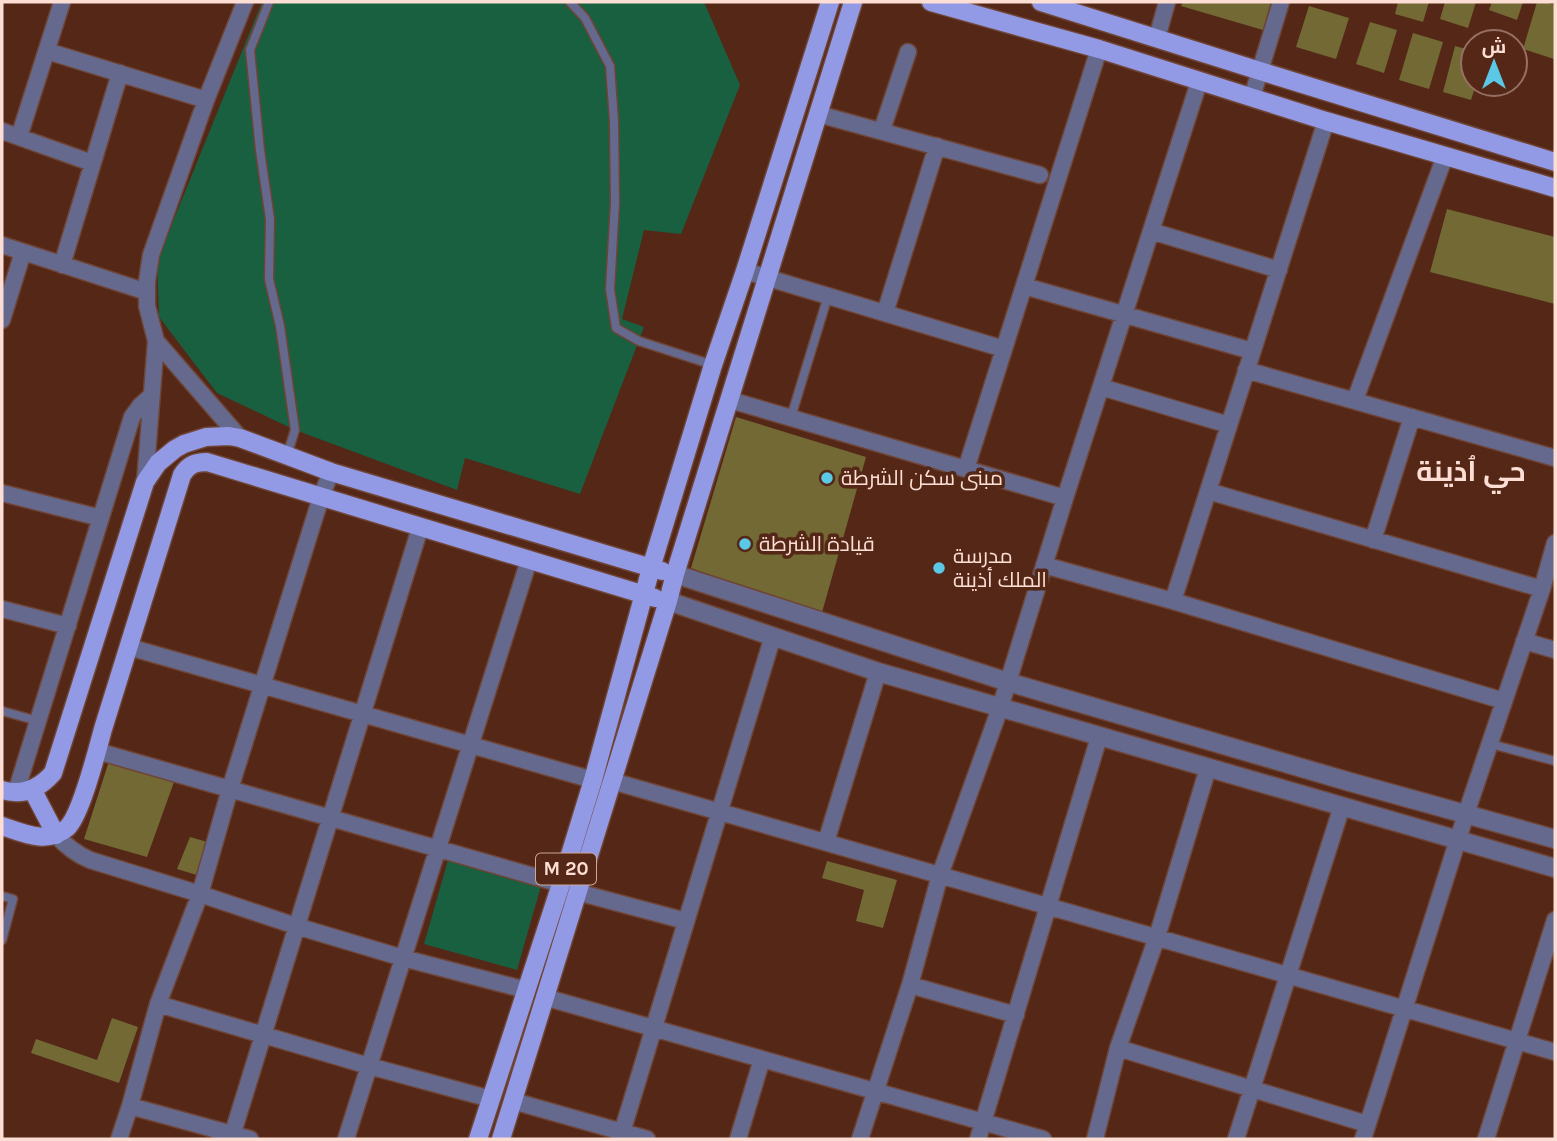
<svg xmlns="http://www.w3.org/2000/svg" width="1557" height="1141" viewBox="0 0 1557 1141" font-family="Karla,Cairo,sans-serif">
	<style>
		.green { fill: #186040 }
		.building { fill: #726935 }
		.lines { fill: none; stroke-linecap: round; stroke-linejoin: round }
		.service-casing { stroke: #6f4435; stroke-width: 11 }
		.minor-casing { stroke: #6f4435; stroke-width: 19 }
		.tertiary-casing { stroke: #6f4435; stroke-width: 21 }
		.primary-casing { stroke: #6f4435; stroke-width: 21 }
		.service { stroke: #65698e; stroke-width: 8 }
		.minor { stroke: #65698e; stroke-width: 16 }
		.tertiary { stroke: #65698e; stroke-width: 18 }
		.primary { stroke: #939ae5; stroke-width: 18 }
		.poi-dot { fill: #5bc8e6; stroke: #542717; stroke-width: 2.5 }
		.labels { text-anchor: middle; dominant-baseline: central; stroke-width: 7; stroke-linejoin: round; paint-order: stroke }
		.shield { fill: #542717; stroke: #caa79b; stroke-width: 2 }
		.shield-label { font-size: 19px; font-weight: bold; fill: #fcded4 }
		.poi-label { font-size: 21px; fill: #fcded4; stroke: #542717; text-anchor: start }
		.district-label { font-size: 28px; font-weight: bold; fill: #fcded4; stroke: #542717 }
	</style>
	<rect width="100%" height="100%" fill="#542717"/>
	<path class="green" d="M262,2H704L740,85L681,234L644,230L622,319L644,327L580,494L465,458L457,490L295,430L217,393L159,317L157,261Z
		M448,860L541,886L517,970L424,944Z"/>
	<path class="building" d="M1183,2H1271L1263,30L1181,6Z
		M1398,2H1429L1423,22L1395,14Z
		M1445,2H1476L1468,28L1440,19Z
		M1492,2H1523L1517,20L1489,10Z
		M1537,2H1545L1555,5V54L1554,59L1523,49Z
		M1309,6L1349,18L1336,59L1296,47Z
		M1370,22L1397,30L1384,73L1356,64Z
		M1413,33L1443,42L1429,89L1399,80Z
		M1455,46L1473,51V84H1476L1471,100L1443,92Z
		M1447,209L1555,237V304L1430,272Z
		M736,417L866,457L821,616L691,568Z
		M109,761L174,782L147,857L84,839Z
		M190,837L211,843L200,876L177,869Z
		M827,861L897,880L883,928L856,921L864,890L822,878Z
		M112,1018L138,1027L119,1083L31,1053L36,1039L97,1060Z"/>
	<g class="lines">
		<g class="service-casing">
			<path id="service" d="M269,2L250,50L260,150L270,219L269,279L280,326L295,430L287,455
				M570,2L585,18L610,66L614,121L615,203L610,289L616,328L639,341L713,365
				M791,417L828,296
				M2,711L38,721
				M1491,744L1555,761
				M2,896L13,899L2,940"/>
		</g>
		<g class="minor-casing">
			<path id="minor" d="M1157,38L1167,2
				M47,51L206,100
				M1252,97L1281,2
				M818,114L1040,175
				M882,130L908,52
				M2,131L92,163
				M19,137L62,2
				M1151,231L1279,270
				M2,245L147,292
				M62,265L120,73
				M745,271L1004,349
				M1024,286L1252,351
				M885,313L937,146
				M2,320L23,252
				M156,341L240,438
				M1246,370L1555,458
				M1101,387L1229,425
				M730,400L1065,498
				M1355,400L1445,156
				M966,469L1099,49
				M145,482L156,341L147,306V281L151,255L206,100L245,2
				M1208,491L1542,589
				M2,493L101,518
				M1373,540L1412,417
				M1044,565L1173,601L1504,701
				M1173,601L1326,121
				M2,609L68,626
				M1524,641L1555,650
				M129,647L593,780
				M97,751L561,884
				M612,781L1555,1052
				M16,792L132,417L140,406L152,395
				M56,835C66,846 76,854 90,860L200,894L296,926L403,958L526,990
				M826,842L878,672
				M577,892L686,921
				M910,985L1016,1015
				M544,997L1043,1139
				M158,1004L369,1066L491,1099
				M1118,1048L1367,1124
				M513,1101L647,1139
				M130,1106L250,1139
				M119,1139L130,1106L158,1004L200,894L230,789L321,497L331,472
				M231,1139L420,528
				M346,1139L529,560
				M620,1139L773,636
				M738,1139L762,1059
				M860,1139L910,985L940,875L1000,708L1065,498L1199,82
				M978,1139L1099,737
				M1095,1139L1118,1048L1157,937L1208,768
				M1236,1139L1342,806
				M1363,1139L1466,814L1542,589L1555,543
				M1486,1139L1555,920"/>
		</g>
		<g class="tertiary-casing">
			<path id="tertiary" d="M675,574L1008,682L1350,782L1555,839
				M668,601L878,672L1555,868"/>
		</g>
		<g class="primary-casing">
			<path id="primary" d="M931,2L1099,49L1326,121L1555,188
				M1041,2L1260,71L1555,162
				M32,789L56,835
				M2,790C22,796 39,789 53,773L145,482L158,463L175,449L184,444L206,437L229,436L240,438L331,472L662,571
				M2,826C23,833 47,845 67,828C81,815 97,751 103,729C129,644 156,560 182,475C188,465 195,462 207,462L655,598
				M478,1139L561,884L593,780L651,568L713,365L745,271L830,2
				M501,1139L668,601L675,574L853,2"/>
		</g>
		<use href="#service" class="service"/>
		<use href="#minor" class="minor"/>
		<use href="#tertiary" class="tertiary"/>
		<use href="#primary" class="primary"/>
	</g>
	<g class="poi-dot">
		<circle cx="827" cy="478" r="7"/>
		<circle cx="745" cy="544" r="7"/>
		<circle cx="939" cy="568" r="7"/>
	</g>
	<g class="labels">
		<rect class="shield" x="536" y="853.5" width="60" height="31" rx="5"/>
		<g class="shield-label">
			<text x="566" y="869">M 20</text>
		</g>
		<g class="poi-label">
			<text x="841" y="478">مبنى سكن الشرطة</text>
			<text x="759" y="544">قيادة الشرطة</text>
			<text x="953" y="556">مدرسة<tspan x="953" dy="24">الملك أذينة</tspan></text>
		</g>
		<g class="district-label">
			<text x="1471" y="471">حي اُذينة</text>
		</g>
	</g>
	<rect width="1557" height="1141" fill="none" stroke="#fcded4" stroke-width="7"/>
	<g transform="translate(1494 63)"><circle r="33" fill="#542717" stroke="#977063" stroke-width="2"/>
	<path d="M0-5L12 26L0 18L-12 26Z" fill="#5bc8e6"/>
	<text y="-10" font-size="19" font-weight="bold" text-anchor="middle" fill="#fcded4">ش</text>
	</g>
</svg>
